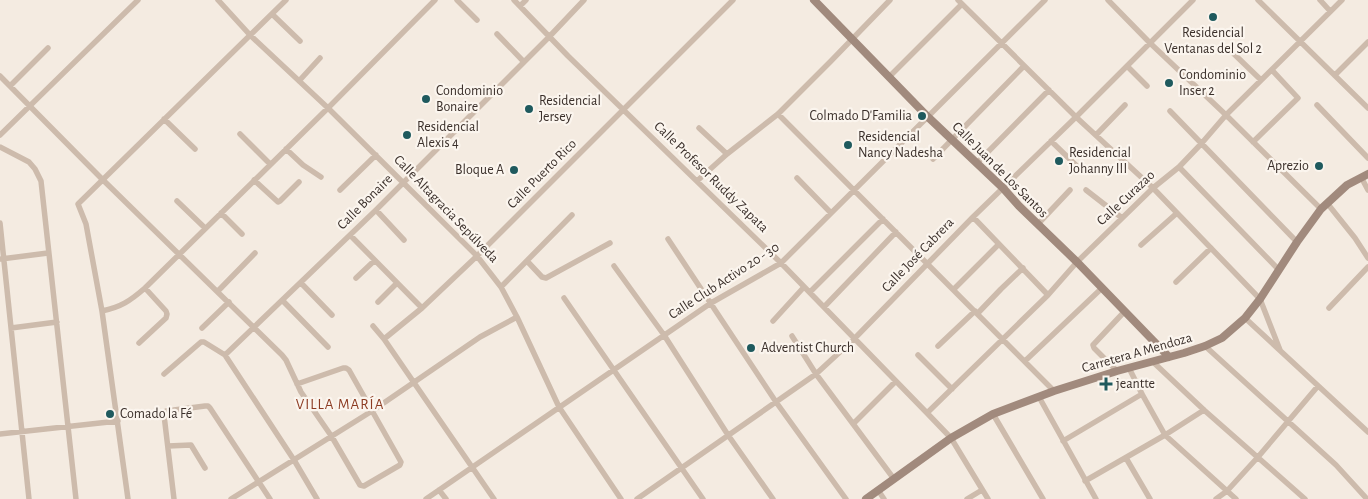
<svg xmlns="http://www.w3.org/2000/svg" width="1368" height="499" viewBox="0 0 1368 499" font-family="'Alegreya Sans',sans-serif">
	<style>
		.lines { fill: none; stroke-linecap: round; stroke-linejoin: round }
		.street { stroke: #cdbbac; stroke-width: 5.5 }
		.secondary { stroke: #a18a7d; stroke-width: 8 }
		.poi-dot { fill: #1f5a5e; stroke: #fbf5ee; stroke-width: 2 }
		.labels { text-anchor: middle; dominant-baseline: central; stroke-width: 4.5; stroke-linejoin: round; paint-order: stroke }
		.poi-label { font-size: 14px; fill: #3b302b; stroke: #fbf5ee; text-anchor: start }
		.street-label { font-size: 14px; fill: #3b302b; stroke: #fbf5ee }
		.neighbourhood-label { font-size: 15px; letter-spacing: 1px; fill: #8c3b22; stroke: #fbf5ee }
	</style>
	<rect width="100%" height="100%" fill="#f4ebe1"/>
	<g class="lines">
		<path class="street" d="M218,0L250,35L328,108L477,256L501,287L517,317L559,407L621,499
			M457,0L477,20
			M514,0L568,56L781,263L927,413L951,438L988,499
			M958,0L1076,117L1153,188L1260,299L1280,350
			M1108,0L1150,43L1226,115L1321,209
			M1258,0L1368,108
			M1320,0L1330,11
			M520,6L526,0
			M272,14L300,41
			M497,34L524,62
			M1234,54L1261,80
			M1127,66L1147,86
			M1335,75L1368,42
			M0,76L102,179L282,355L286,360L301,392L332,437L360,485L364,486L400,465L401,462L349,370L346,368H343L297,384
			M889,77L962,4
			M299,81L320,58
			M10,86L48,48
			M1317,105L1368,158
			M1170,111L1297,242
			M778,114L1054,391
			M164,119L195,149
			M699,128L727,154
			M240,134L270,164
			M0,135L138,0
			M1096,135L1125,105
			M1051,141L1082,171
			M1253,142L1298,98L1272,70
			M0,147L29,162L35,169L41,181L76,499
			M286,149L303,165L321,177
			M933,159L1024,66
			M977,163L1049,90
			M1179,167L1278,269
			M1361,177L1368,190
			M797,178L831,213
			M254,180L278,202L280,201L299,182
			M697,181L727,154L778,114L831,61L890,0
			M340,190L376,155
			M1086,190L1122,218
			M177,201L205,228
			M1327,203L1355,238L1368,258
			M376,210L404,240
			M221,213L242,234
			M973,217L1048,295
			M0,223L29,499
			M1038,224L1070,190
			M350,235L422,308
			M668,239L776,402L846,499
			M1141,245L1177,213
			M1,259L48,253
			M527,261L542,277L546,278L610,243
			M614,266L664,335L728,435L773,499
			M356,278L374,261
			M1176,282L1211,248
			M301,283L332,315
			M501,287L572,215
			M954,289L999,244
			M218,291L255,253
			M810,292L883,219
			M564,298L703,499
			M283,301L328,347
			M378,302L397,283
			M824,307L896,232
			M1329,308L1368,267
			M102,311C121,307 130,301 145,288L328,108L435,0
			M978,313L1001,289L1023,268
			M1245,318L1368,432
			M773,321L804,287
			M373,326L384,339L494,499
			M11,328L57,322
			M202,328L229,302
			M792,336L816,374L894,479
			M384,339L422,308L477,256L733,0
			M139,343L166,318L167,314L166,311L145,288
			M938,346L975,311
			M1205,346L1336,465L1367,499
			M225,355L376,210L549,37L584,0
			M918,355L952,389
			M1025,361L1102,288
			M1152,361L1204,410L1305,499
			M1129,368L1142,394L1165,435L1236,499
			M1117,371L1094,348L1093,345L1125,311
			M164,374L201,342H204L225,355L294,460L317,499
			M1039,397L1096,499
			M927,413L1048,295L1077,262L1153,188L1179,167L1201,144L1226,115L1342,0
			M993,414L1043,499
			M853,424L896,381
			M0,434L118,421
			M1063,441L1142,394
			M168,446L191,445L205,468
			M1126,458L1150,499
			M1085,481L1165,435L1204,410
			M439,490L446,499
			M878,490L884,499
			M128,499L102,311L86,224L78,204L286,0
			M174,499L164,415L166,411L205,406H208L210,408L270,499
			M231,499L372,411L480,337L517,317
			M426,499L711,303L781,263L1045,0
			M637,499L816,374L855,338L973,217L1076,117L1193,0
			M967,499L982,490
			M1216,499L1227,491L1258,457L1318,386"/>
		<path class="secondary" d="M814,0L928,117L1003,188L1019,206L1077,262L1169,357
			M866,499L951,438L993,414L1054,391L1117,371L1184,353L1205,346L1222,338L1245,318L1260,299L1297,242L1321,209L1347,185L1368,174"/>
	</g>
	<g class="poi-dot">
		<circle cx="1213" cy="17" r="5"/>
		<circle cx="1169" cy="83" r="5"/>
		<circle cx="426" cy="99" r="5"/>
		<circle cx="529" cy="109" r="5"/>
		<circle cx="922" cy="116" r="5"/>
		<circle cx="407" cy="135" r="5"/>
		<circle cx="848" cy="145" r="5"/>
		<circle cx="1059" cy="161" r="5"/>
		<circle cx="1319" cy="166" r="5"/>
		<circle cx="514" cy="170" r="5"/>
		<circle cx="751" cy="348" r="5"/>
		<path d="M1103.5 376.5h5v5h5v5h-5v5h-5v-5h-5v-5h5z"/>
		<circle cx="110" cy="414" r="5"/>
	</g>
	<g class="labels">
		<g class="poi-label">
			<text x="1213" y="33" text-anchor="middle">Residencial<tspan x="1213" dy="16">Ventanas del Sol 2</tspan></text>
			<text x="1179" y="75">Condominio<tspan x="1179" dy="16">Inser 2</tspan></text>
			<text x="436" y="91">Condominio<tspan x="436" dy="16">Bonaire</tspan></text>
			<text x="539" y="101">Residencial<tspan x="539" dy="16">Jersey</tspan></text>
			<text x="912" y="116" text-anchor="end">Colmado D'Familia</text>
			<text x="417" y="127">Residencial<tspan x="417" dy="16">Alexis 4</tspan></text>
			<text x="858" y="137">Residencial<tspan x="858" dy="16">Nancy Nadesha</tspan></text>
			<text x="1069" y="153">Residencial<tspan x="1069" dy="16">Johanny III</tspan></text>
			<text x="1309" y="166" text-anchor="end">Aprezio</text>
			<text x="504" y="170" text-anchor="end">Bloque A</text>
			<text x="761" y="348">Adventist Church</text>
			<text x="1116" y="384">jeantte</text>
			<text x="120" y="414">Comado la Fé</text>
		</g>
		<g class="street-label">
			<text transform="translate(1000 170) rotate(45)">Calle Juan de Los Santos</text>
			<text transform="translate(542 174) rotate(-45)">Calle Puerto Rico</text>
			<text transform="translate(711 177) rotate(44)">Calle Profesor Ruddy Zapata</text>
			<text transform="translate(1126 198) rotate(-43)">Calle Curazao</text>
			<text transform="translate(365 202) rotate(-45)">Calle Bonaire</text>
			<text transform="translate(446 209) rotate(46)">Calle Altagracia Sepúlveda</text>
			<text transform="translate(918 255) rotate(-46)">Calle José Cabrera</text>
			<text transform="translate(724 281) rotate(-33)">Calle Club Activo 20 - 30</text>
			<text transform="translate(1137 353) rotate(-16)">Carretera A Mendoza</text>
		</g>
		<g class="neighbourhood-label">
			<text x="340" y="404">VILLA MARÍA</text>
		</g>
	</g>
</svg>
